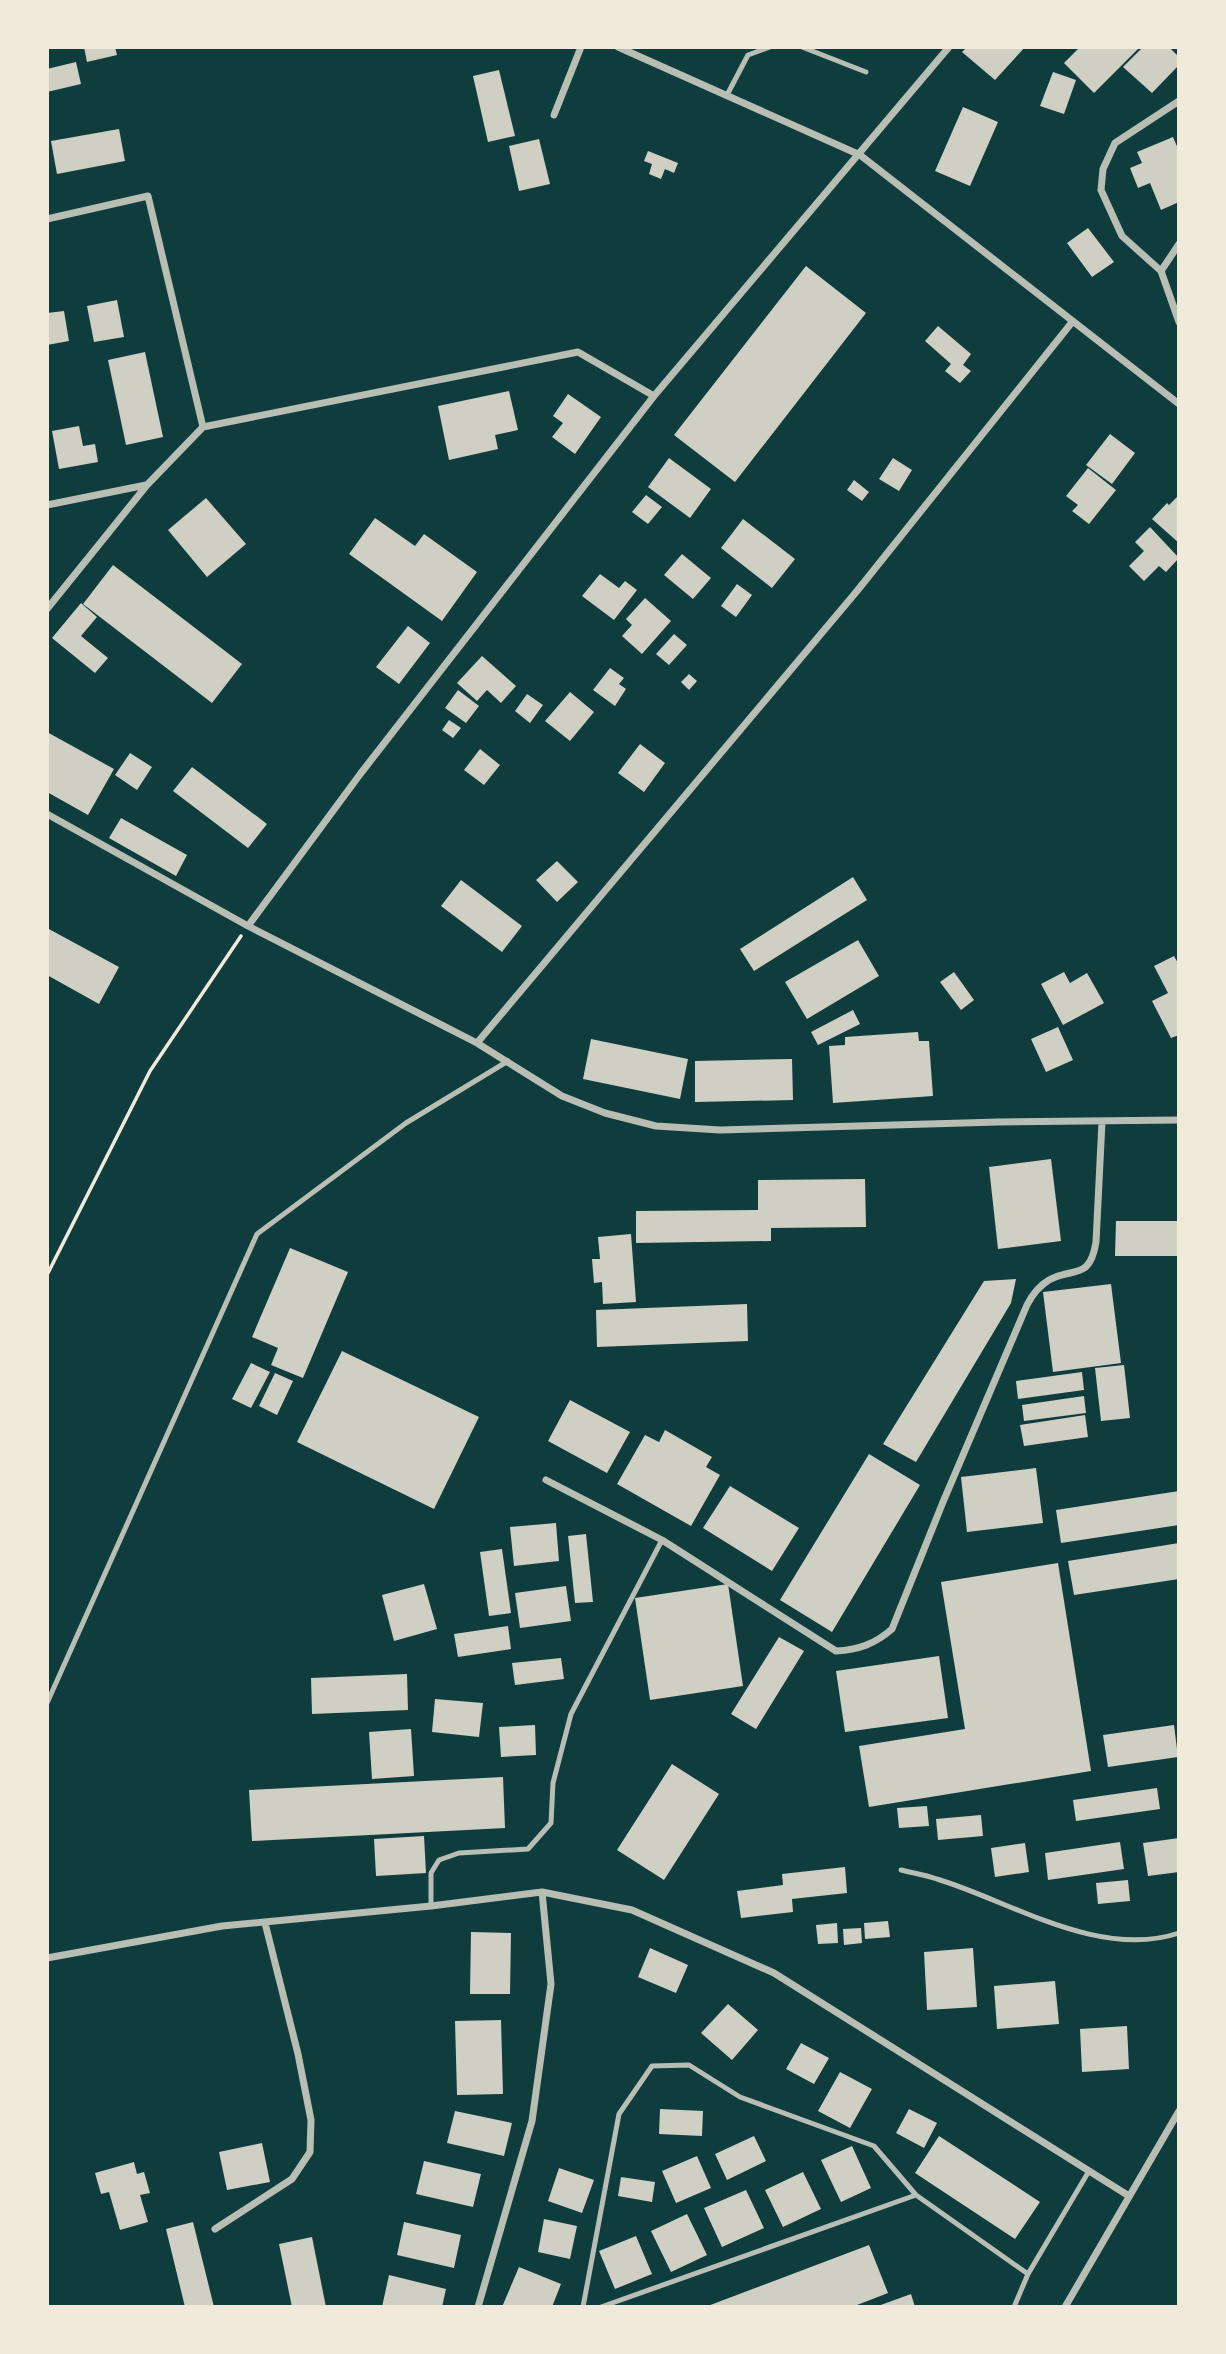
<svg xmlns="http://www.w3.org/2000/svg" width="1226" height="2354" viewBox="0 0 1226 2354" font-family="'Playfair Display',serif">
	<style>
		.building { fill: #cfcfc3 }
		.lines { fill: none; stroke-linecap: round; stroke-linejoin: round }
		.path { stroke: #f1e9da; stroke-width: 3.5 }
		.service { stroke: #b8beb3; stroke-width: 5 }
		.minor { stroke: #b8beb3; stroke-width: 7 }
	</style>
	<rect width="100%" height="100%" fill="#0f3d3e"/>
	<path class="building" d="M84,47H115L117,55L87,62Z
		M967,47H1025L995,80L962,52Z
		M1080,47H1140L1094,93L1064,63Z
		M1143,47H1169L1179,57V65L1152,93L1123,67Z
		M76,62L81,84L47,92V69Z
		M499,70L515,136L488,142L473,76Z
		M1053,72L1076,80L1064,114L1040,106Z
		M963,107L998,122L970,186L935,171Z
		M119,129L125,161L57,174L51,141Z
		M1173,137L1179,151V202L1161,210L1150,183L1138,188L1130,168L1142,163L1137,152Z
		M539,139L550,184L519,191L509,146Z
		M648,151L678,163L674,173L665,169L661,179L649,174L652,164L644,161Z
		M1088,228L1114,262L1092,277L1067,243Z
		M806,266L866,313L735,482L674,435Z
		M117,300L124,337L94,342L87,306Z
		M64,311L69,341L47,345V313Z
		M938,326L971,354L963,365L971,371L960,383L945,371L951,364L925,341Z
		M145,352L163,437L126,445L108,360Z
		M509,391L518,430L495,435L498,449L449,460L438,406Z
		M568,394L601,417L575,454L552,437L563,423L553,416Z
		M79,426L83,446L95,444L98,462L59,469L52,431Z
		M1110,434L1135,453L1112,484L1086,465Z
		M669,458L711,489L690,518L648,487Z
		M893,458L912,470L899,491L879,479Z
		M1088,468L1116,490L1089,524L1072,511L1078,505L1066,496Z
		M854,480L869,492L862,501L847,490Z
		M646,495L662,507L648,524L632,512Z
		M1179,495V543L1152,519L1167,503L1169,505Z
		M206,498L246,544L207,577L168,530Z
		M375,518L415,546L424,534L477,572L442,621L349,554Z
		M743,519L795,559L772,588L721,548Z
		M1150,527L1179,558L1166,572L1159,566L1144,581L1129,566L1144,551L1135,542Z
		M682,554L711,578L693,599L664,575Z
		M113,565L242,664L212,703L83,604Z
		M600,574L619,588L625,581L637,590L614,620L582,596Z
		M737,584L752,595L736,617L721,606Z
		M645,598L671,621L642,654L622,636L632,625L626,619Z
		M81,603L97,617L81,636L108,658L95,673L52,638Z
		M408,626L430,643L399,684L376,667Z
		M674,634L687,645L669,665L656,654Z
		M482,656L516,686L501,703L487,690L477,701L457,683Z
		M610,668L624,678L619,684L626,689L615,706L593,690Z
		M689,674L697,681L689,690L681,682Z
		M458,690L479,706L466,723L445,708Z
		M570,692L594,712L570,741L545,721Z
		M527,694L543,705L530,723L515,711Z
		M449,720L461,728L453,738L442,730Z
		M47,732L114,769L88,815L47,792Z
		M640,744L665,763L644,792L618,773Z
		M480,749L500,765L484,785L464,770Z
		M130,753L152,767L137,790L115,775Z
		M192,767L267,824L248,848L173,791Z
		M121,818L187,855L176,876L109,838Z
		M557,861L578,882L557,902L536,880Z
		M853,877L867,900L754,971L740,949Z
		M461,880L522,926L502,952L441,906Z
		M47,928L119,967L99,1004L47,975Z
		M858,940L879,976L807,1019L785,982Z
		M1174,956L1179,965V1035L1171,1038L1152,1001L1168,993L1154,966Z
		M954,972L974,1000L961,1010L940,982Z
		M1064,972L1070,983L1087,973L1104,1003L1063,1025L1041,984Z
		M853,1010L860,1024L818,1045L811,1032Z
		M1058,1027L1073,1060L1046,1072L1031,1039Z
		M918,1032L919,1041H929L933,1096L833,1103L829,1046L845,1045V1037Z
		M591,1039L688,1059L680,1099L583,1079Z
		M792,1059L793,1100L695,1102V1061Z
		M1051,1159L1061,1241L998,1249L989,1167Z
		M865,1179L866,1227L771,1228V1241L636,1243V1211L758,1210V1180Z
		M1116,1221H1179V1256H1115Z
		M631,1234L636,1302L603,1304L602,1282L594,1283L592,1259H600L598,1237Z
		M290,1248L348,1272L303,1378L271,1365L278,1348L252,1337Z
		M1016,1279L1011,1303L916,1462L883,1444L984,1281Z
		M1111,1284L1121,1363L1053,1372L1043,1292Z
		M747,1304L748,1341L597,1347L596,1310Z
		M342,1351L479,1417L434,1509L297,1442Z
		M251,1363L270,1372L251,1408L232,1399Z
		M1124,1365L1130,1418L1101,1421L1095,1368Z
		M1082,1372L1084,1390L1018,1399L1016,1381Z
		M275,1373L293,1381L277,1415L259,1406Z
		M1084,1396L1086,1413L1024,1421L1022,1405Z
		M570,1400L630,1432L607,1473L548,1441Z
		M1085,1415L1088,1437L1024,1446L1020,1425Z
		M665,1430L712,1457L706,1467L720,1475L691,1526L617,1484L645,1435L659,1442Z
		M869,1454L920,1485L832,1632L780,1600Z
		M1036,1468L1043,1523L967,1532L961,1477Z
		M730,1486L799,1528L772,1571L703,1528Z
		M1179,1491V1525L1061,1543L1056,1510Z
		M556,1523L559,1561L514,1566L510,1527Z
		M586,1534L593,1602L575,1603L568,1536Z
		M1179,1543V1579L1074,1595L1068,1561Z
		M502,1549L511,1613L489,1616L480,1552Z
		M1058,1563L1091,1771L869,1807L859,1746L965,1729L941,1582Z
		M424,1584L437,1629L394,1641L382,1595Z
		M728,1584L743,1686L650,1700L635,1598Z
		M566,1586L571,1621L520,1628L515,1593Z
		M508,1626L511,1649L458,1657L454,1634Z
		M779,1637L804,1651L756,1729L731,1714Z
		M939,1656L948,1718L845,1732L836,1671Z
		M561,1658L564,1679L515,1685L512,1663Z
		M407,1674L408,1710L312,1714L311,1678Z
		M435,1699L483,1703L479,1737L432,1732Z
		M535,1725L536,1755L501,1757L499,1727Z
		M1174,1725L1178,1757L1108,1767L1103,1735Z
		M411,1729L414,1776L372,1779L369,1732Z
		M672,1764L719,1794L664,1880L617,1850Z
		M503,1777L505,1828L252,1841L249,1790Z
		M1157,1788L1160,1809L1076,1821L1073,1800Z
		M927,1806L929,1826L899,1828L897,1808Z
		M981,1815L983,1836L938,1840L936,1819Z
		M424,1836L426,1873L376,1876L374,1839Z
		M1179,1838V1872L1148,1876L1143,1843Z
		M1120,1842L1124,1869L1048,1880L1045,1853Z
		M1025,1843L1029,1872L995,1877L991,1848Z
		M845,1867L847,1893L792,1899L793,1912L741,1918L737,1891L783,1885L782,1874Z
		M1128,1880L1130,1901L1098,1904L1096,1883Z
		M888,1921L890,1937L865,1939L864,1923Z
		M837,1923L838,1943L818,1944L816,1925Z
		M861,1928L862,1943L844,1945L843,1929Z
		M471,1932L511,1933L510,1994H470Z
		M650,1948L688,1965L676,1993L638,1977Z
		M973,1948L977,2007L927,2010L924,1952Z
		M1055,1981L1059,2024L997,2029L994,1986Z
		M728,2004L758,2030L732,2060L701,2033Z
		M501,2020L503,2094L457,2095L455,2021Z
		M1127,2026L1129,2069L1082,2072L1080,2029Z
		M801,2043L829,2058L814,2084L786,2069Z
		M840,2072L872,2089L850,2128L818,2111Z
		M660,2109L703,2111L702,2136L659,2134Z
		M909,2109L937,2123L924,2148L896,2133Z
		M455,2111L512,2123L504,2156L447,2143Z
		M754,2136L766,2161L727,2180L715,2154Z
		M939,2136L1040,2202L1015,2239L915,2173Z
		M262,2143L270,2182L227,2190L219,2152Z
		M852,2146L871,2188L841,2202L821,2160Z
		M697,2156L711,2188L676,2203L662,2171Z
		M424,2161L481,2174L473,2207L416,2194Z
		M134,2162L137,2174L144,2172L150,2193L140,2195L148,2222L120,2230L109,2192L101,2194L95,2173Z
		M559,2168L594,2180L582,2213L548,2201Z
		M803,2172L821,2209L783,2227L765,2190Z
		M621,2177L655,2182L652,2202L618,2196Z
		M746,2190L764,2228L722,2247L704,2208Z
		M687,2214L707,2255L671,2272L651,2231Z
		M544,2219L577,2226L570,2259L538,2252Z
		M193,2222L214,2307H185L166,2229Z
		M404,2222L461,2235L454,2268L397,2255Z
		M636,2236L652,2274L615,2289L599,2251Z
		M312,2237L326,2307H292L279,2244Z
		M869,2245L888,2293L852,2307H705Z
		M519,2267L561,2284L552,2307H502Z
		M389,2275L446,2289L442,2307H382Z
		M911,2294L915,2307H878V2306Z"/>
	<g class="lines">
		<path class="path" d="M47,1275L150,1071L241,936"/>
		<path class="service" d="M802,47L866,72
			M727,95L748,55L770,47
			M47,1703L257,1234L406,1123L508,1061
			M901,1870C913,1873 925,1875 937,1879C1010,1901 1099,1960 1179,1933
			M431,1906V1873L439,1860L459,1853L528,1849L551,1823L553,1783L571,1714L662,1540
			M583,2307L619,2114L652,2066L689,2065L740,2097L874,2146L916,2195L1028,2274
			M601,2307L916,2195
			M1014,2307L1028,2274L1089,2171"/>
		<path class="minor" d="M618,47L860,155L1179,404
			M554,115L581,47
			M47,219L148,196L203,427
			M1179,244L1161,271L1179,322
			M1161,271L1122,236L1101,190L1103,169L1115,143L1179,101
			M47,505L146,485
			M47,609L147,485L203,427L578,352L654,396
			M47,814L248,926L477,1043L562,1096L605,1113L656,1126L720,1130L998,1122L1179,1120
			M248,926L361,773L654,396L949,47
			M477,1043L857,591L1073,321
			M546,1480L662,1540L836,1651C858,1650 875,1644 892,1629L943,1502L1027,1305C1032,1295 1039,1286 1049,1280C1072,1267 1090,1281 1096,1242L1102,1122
			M47,1958L222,1926L431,1906L542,1892L632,1910L774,1973L1129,2196
			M215,2229L292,2179L310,2152L311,2120L298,2054L265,1923
			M478,2307L532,2121L551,1984L542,1892
			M1065,2307L1179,2111"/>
	</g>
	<rect width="1226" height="2354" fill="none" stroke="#f1e9da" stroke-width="98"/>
</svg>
